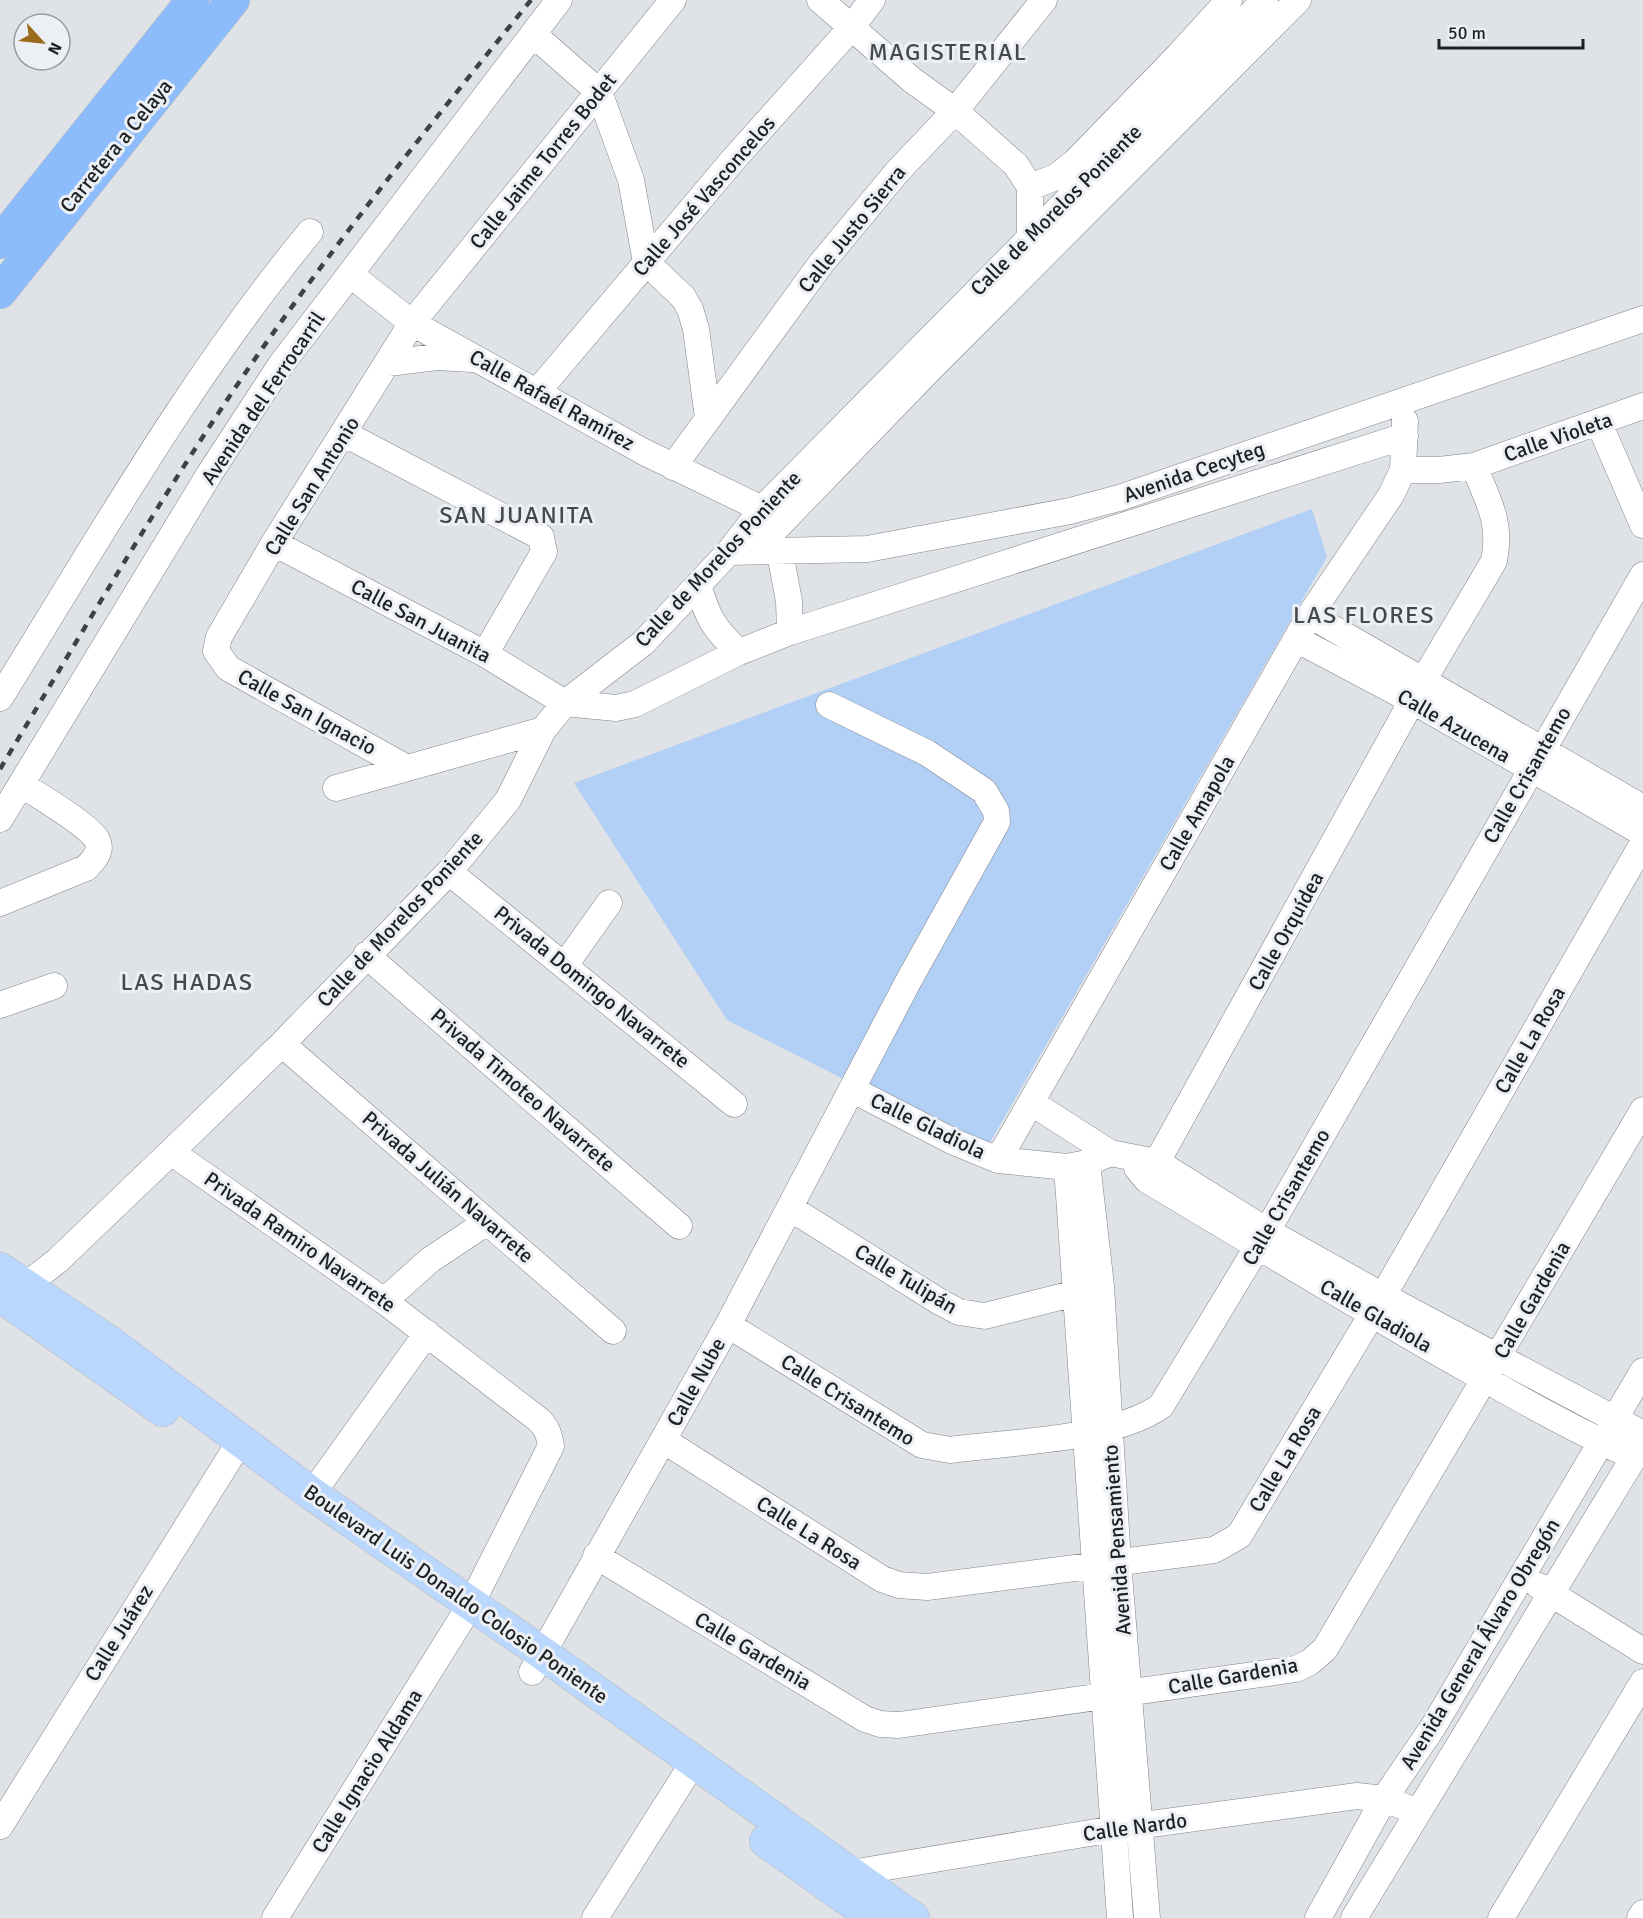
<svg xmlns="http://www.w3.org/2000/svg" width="1643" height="1918" viewBox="0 0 1643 1918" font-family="Signika,sans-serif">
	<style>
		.green { fill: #b2cff6 }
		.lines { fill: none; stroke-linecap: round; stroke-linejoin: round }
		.minor-casing { stroke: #828488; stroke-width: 27 }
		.major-casing { stroke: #bcbcbc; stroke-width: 34 }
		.highway-casing { stroke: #bcbcbc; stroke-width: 34 }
		.minor { stroke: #fff; stroke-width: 26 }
		.major { stroke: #bad7fd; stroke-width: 33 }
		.highway { stroke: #8cbcfb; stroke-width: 33 }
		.rail { stroke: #3f4142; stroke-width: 4.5; stroke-dasharray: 8 8; stroke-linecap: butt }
		.labels { text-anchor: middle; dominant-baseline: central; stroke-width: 6; stroke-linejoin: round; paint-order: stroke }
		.street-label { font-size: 21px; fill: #1f2021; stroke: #eceff3 }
		.quarter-label { font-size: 24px; letter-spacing: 1.5px; fill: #46484b; stroke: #eceff3 }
	</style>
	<rect width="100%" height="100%" fill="#dfe2e6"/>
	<path class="green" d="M1312,509L1327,557L985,1151L727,1020L574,783Z"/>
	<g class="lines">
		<g class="minor-casing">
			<path id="minor" d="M820,0L912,80L955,111L1016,165L1030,187V236
				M534,35L599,92L631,180L646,262L683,297L690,309L696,329L708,418
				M1189,67L1178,56L1229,0
				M1030,187L1056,177L1075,162L1178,56
				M351,275L412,323L644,452L762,509
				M388,363L437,357L472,359
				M537,392L733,160L851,28L872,0
				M1599,423L1643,525
				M345,434L541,537L544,552L485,654
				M673,467L820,265L897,172L955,111L1044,0
				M1403,470H1439L1474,466L1643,406
				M274,543L485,654L565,703L616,708L635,704L739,652L790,632L1405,436
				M755,550L933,366L1298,0
				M729,552L867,549L1070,511L1119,498L1643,319
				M780,553L789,601L790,632
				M698,585C708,618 713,628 739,652
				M1310,615L1643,808
				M1296,639L1413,701L1643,833
				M0,698C98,540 191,376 310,232
				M405,767L228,668L216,651L219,637L274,543L412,323L673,0
				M336,788L543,730
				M0,819L210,473L280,366L559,0
				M449,872L734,1104
				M0,903L86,868C93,861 103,851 97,840C89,825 37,795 21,784
				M366,955L679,1226
				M565,965L609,903
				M0,1005L54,986
				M282,1044L613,1331
				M853,1090L952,1141L998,1160L1067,1167L1087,1163L1110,1153L1157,1162L1267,1231L1383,1296L1643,1434
				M1032,1103L1110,1153
				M171,1152L384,1301L539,1420C547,1428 549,1434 551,1446L471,1604L275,1918
				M998,1160L1310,615L1391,495L1403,470L1405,421
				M1087,1163L1101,1286L1118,1562L1147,1918
				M1067,1167L1120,1918
				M1137,1168L1147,1180C1242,1237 1337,1294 1433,1350C1499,1387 1565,1426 1634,1457
				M1147,1180L1423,681L1494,561C1502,522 1488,501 1474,466
				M790,1208L940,1302L959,1312L985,1316L1092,1289
				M12,1296L57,1261L171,1152L282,1044L449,872L508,800L543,730L565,703L643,643L729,552L762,509L1265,0
				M384,1301L430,1260L487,1222
				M728,1325L922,1445L950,1450C1009,1442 1113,1440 1161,1406L1267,1231L1643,575
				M663,1440L882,1579L899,1585L927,1587L1214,1550L1239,1536L1383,1296L1643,843
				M312,1494L427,1333
				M596,1556L865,1719L880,1724L899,1725L1296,1669L1310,1662L1325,1649L1643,1110
				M1539,1586L1643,1651
				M532,1672L728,1325L909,980L997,822L996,811L984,791L927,753L829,705
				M0,1826L241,1440
				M851,1873L1114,1829L1357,1796L1384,1799L1418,1812
				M595,1918L693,1763
				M1318,1918L1384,1799L1433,1727L1643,1371
				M1354,1918L1642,1444
				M1501,1918L1643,1682
				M1640,1918L1643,1913"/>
		</g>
		<g class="major-casing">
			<path id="major" d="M0,1269L112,1344L312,1494L542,1653L913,1918
				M4,1298L163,1410
				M766,1841L874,1918"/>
		</g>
		<g class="highway-casing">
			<path id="highway" d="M0,242L193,0
				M0,292L233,0"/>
		</g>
		<use href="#minor" class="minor"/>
		<use href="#major" class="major"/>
		<use href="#highway" class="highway"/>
		<path class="rail" d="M0,769C81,635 159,499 248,369C336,241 433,121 531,0"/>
	</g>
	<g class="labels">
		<g class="street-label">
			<text transform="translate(116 146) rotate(-51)">Carretera a Celaya</text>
			<text transform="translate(543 161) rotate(-51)">Calle Jaime Torres Bodet</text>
			<text transform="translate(704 196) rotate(-49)">Calle José Vasconcelos</text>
			<text transform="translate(1056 210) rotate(-45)">Calle de Morelos Poniente</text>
			<text transform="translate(852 229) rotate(-51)">Calle Justo Sierra</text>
			<text transform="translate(263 398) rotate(-56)">Avenida del Ferrocarril</text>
			<text transform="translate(552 400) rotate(29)">Calle Rafaél Ramírez</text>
			<text transform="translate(1558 437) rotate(-19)">Calle Violeta</text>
			<text transform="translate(1194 472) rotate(-19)">Avenida Cecyteg</text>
			<text transform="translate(312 486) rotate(-58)">Calle San Antonio</text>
			<text transform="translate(718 559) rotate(-47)">Calle de Morelos Poniente</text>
			<text transform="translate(421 621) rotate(28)">Calle San Juanita</text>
			<text transform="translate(307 712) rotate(29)">Calle San Ignacio</text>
			<text transform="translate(1454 726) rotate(30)">Calle Azucena</text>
			<text transform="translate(1527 775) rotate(-60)">Calle Crisantemo</text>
			<text transform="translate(1197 813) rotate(-60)">Calle Amapola</text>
			<text transform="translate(400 919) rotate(-47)">Calle de Morelos Poniente</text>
			<text transform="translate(1286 931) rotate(-61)">Calle Orquídea</text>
			<text transform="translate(592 987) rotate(39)">Privada Domingo Navarrete</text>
			<text transform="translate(1530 1040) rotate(-60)">Calle La Rosa</text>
			<text transform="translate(523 1090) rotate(41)">Privada Timoteo Navarrete</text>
			<text transform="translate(928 1126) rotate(26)">Calle Gladiola</text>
			<text transform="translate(448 1187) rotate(41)">Privada Julián Navarrete</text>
			<text transform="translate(1286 1197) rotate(-60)">Calle Crisantemo</text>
			<text transform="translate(300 1242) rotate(35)">Privada Ramiro Navarrete</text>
			<text transform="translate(906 1279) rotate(31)">Calle Tulipán</text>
			<text transform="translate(1532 1300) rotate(-60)">Calle Gardenia</text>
			<text transform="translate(1376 1316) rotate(30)">Calle Gladiola</text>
			<text transform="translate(696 1382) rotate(-61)">Calle Nube</text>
			<text transform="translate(848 1400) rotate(32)">Calle Crisantemo</text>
			<text transform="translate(1285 1459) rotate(-59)">Calle La Rosa</text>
			<text transform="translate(809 1533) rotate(32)">Calle La Rosa</text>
			<text transform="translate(1117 1540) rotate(-94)">Avenida Pensamiento</text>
			<text transform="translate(456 1594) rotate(35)">Boulevard Luis Donaldo Colosio Poniente</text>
			<text transform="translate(119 1633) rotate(-58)">Calle Juárez</text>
			<text transform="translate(1480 1644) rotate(-59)">Avenida General Álvaro Obregón</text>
			<text transform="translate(753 1651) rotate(31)">Calle Gardenia</text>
			<text transform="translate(1233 1676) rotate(-10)">Calle Gardenia</text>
			<text transform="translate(367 1771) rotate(-58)">Calle Ignacio Aldama</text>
			<text transform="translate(1135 1827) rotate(-8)">Calle Nardo</text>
		</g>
		<g class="quarter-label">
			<text x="948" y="52">MAGISTERIAL</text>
			<text x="517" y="515">SAN JUANITA</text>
			<text x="1364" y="615">LAS FLORES</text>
			<text x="187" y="982">LAS HADAS</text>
		</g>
	</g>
	<g transform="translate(42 42) rotate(117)"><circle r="28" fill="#eceff3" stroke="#9a9c9f" stroke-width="1.5"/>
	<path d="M0-4.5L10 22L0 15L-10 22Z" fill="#9a6b1c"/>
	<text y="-9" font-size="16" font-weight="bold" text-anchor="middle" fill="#1f2021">N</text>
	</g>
	<path d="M1439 39v9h144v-9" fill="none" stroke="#1f2021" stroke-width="3"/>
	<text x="1448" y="39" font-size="18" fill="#1f2021" stroke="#eceff3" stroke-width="4.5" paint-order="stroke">50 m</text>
</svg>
